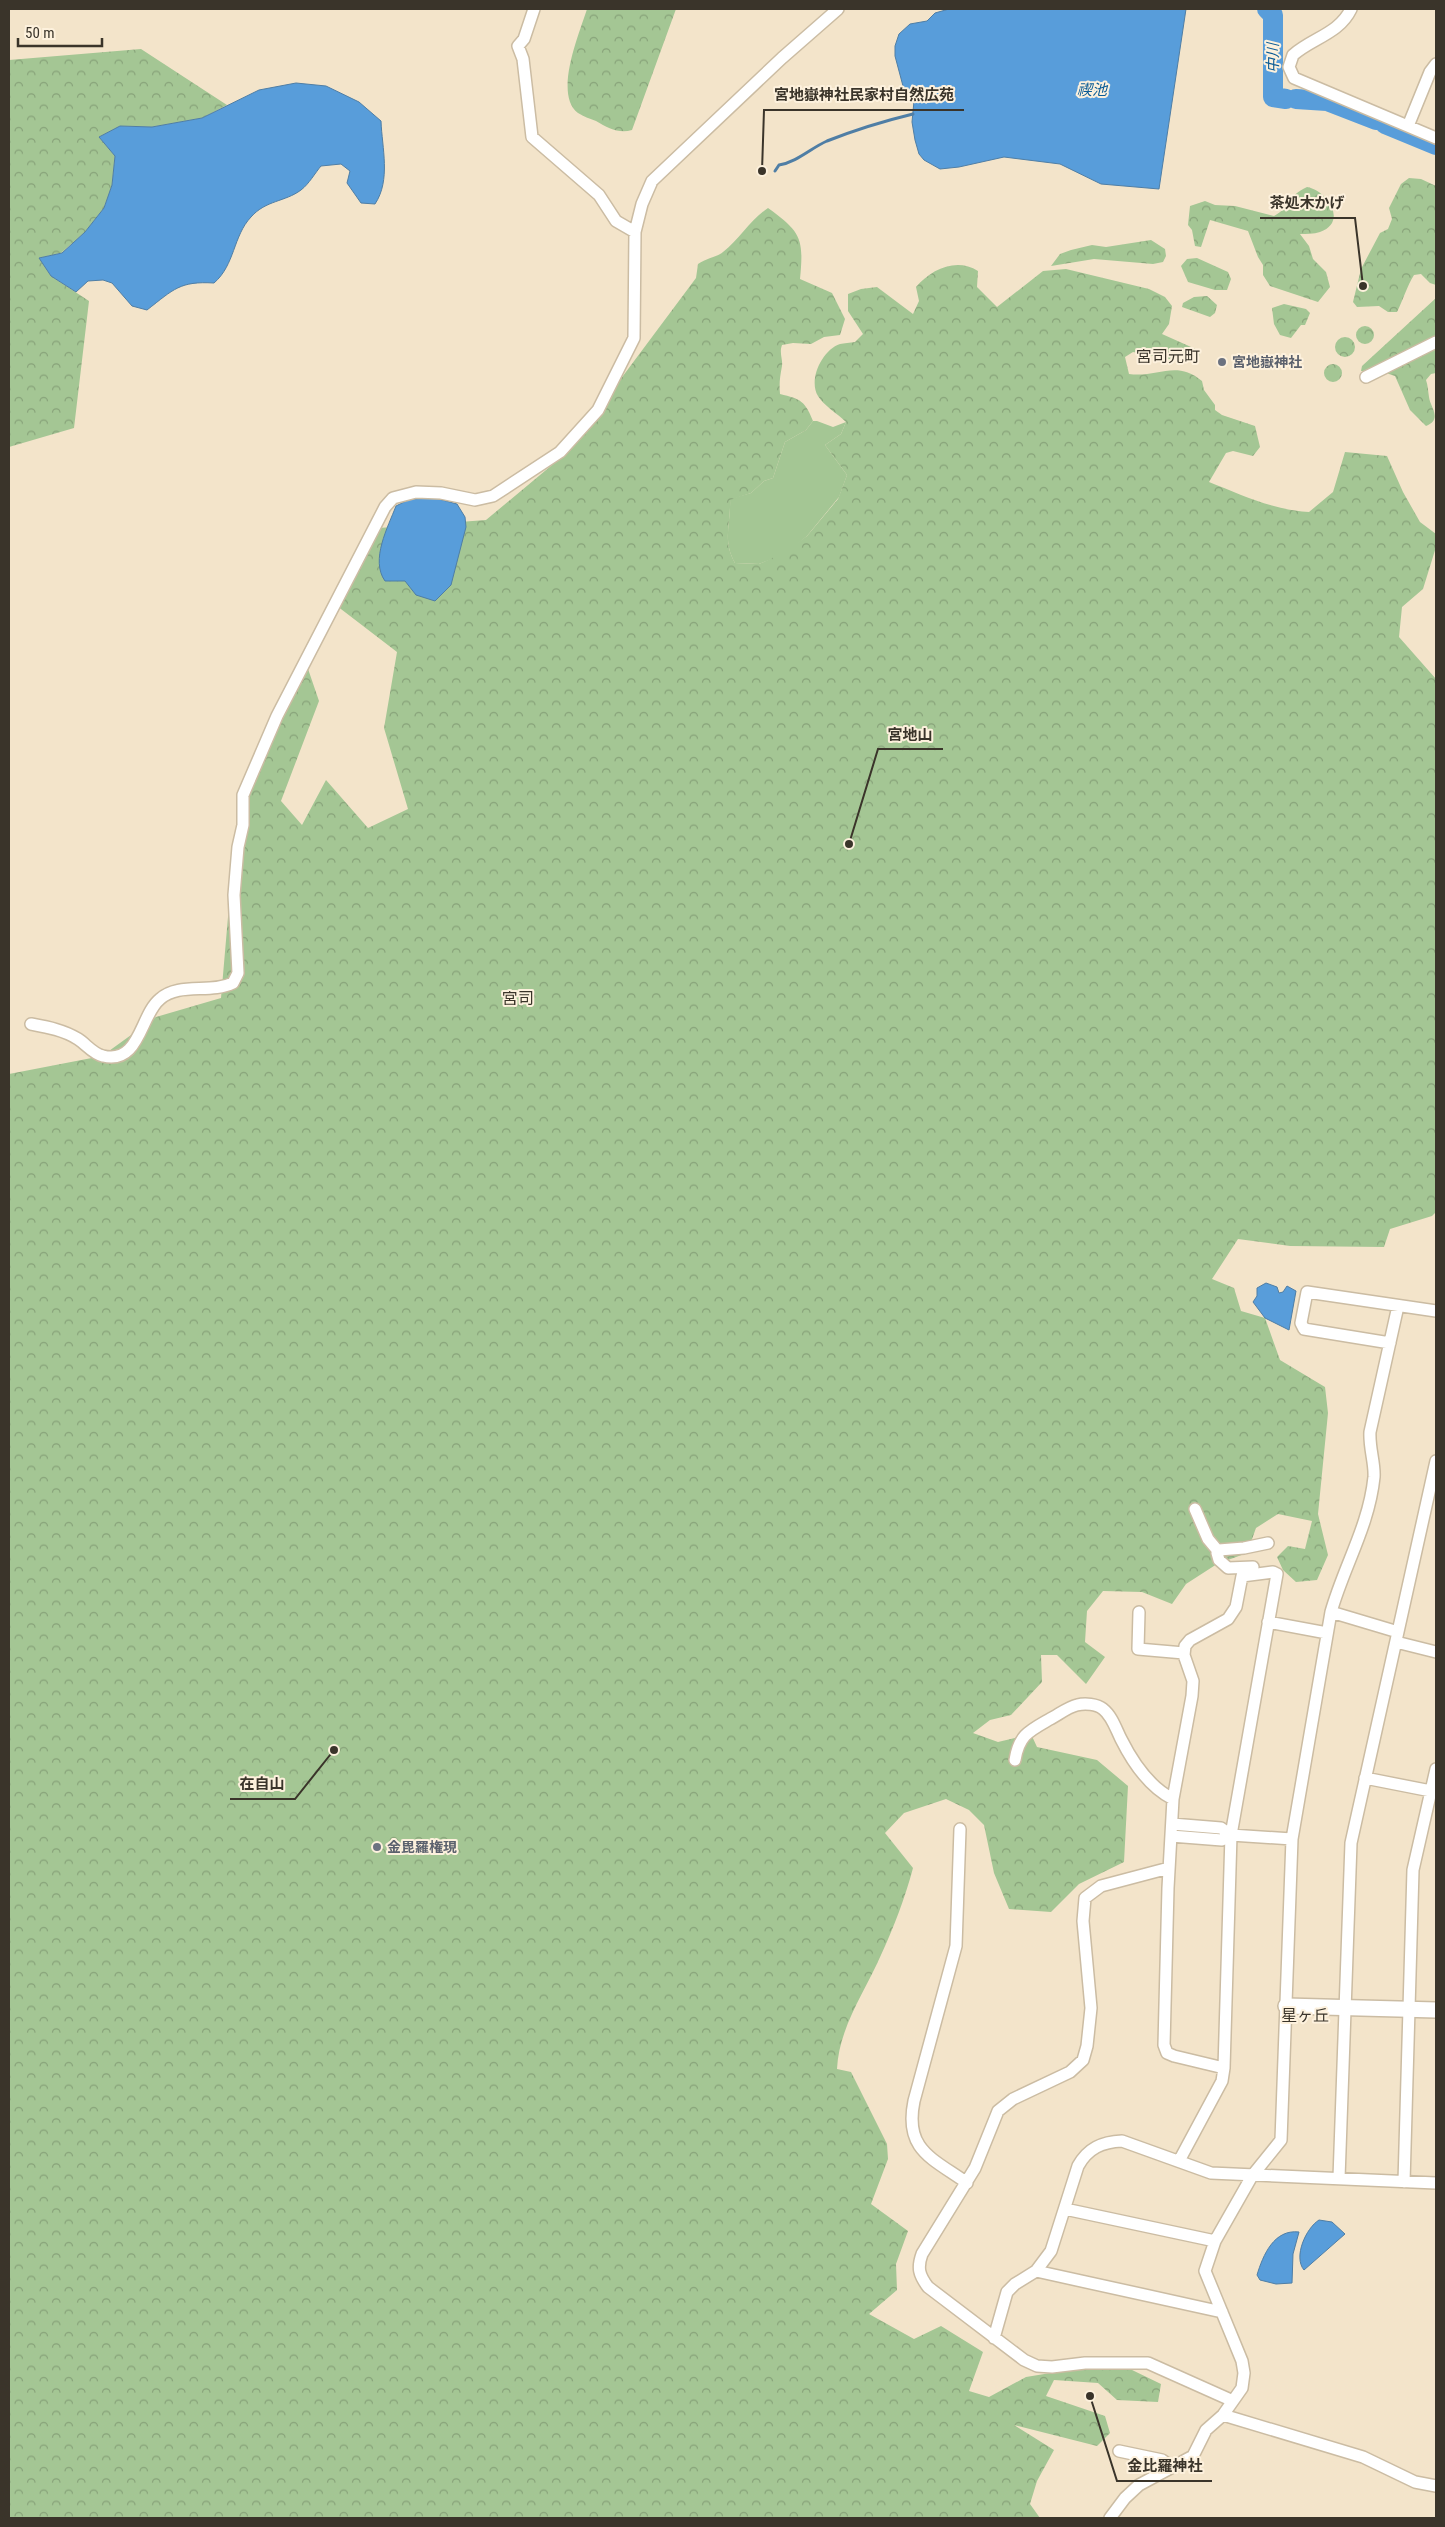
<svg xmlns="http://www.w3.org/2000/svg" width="1445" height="2527" viewBox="0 0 1445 2527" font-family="'Roboto Condensed','Noto Sans JP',sans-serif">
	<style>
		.green { fill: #a4c694 }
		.forest { fill: url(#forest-crowns) }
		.water { fill: #589dda; stroke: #4f7ea5 }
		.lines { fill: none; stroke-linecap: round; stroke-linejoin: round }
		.stream { stroke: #4f7ea5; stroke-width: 3 }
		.river { stroke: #589dda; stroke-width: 20 }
		.street-casing { stroke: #cbbca3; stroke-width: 14 }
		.secondary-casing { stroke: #cbbca3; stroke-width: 18 }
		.street { stroke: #fff; stroke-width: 11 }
		.secondary { stroke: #fff; stroke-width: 15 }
		.worship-dot { fill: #6b7280; stroke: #fdf1dd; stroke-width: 2 }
		.labels { text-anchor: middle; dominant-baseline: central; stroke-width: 4; stroke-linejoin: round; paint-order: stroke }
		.worship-label { font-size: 14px; font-weight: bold; fill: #5b616d; stroke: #fdf1dd; text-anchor: start }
		.water-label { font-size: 15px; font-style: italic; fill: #0a5b95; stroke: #fdf1dd }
		.quarter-label { font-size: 16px; fill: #3a342a; stroke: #fdf1dd }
		.leader { fill: none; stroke: #3a342a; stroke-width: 2 }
		.callout-dot { fill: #3a342a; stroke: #fdf1dd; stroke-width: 2 }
		.callout-label { font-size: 15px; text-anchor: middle; font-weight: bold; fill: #3a342a; stroke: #fdf1dd; stroke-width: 4; stroke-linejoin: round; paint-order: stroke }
	</style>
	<defs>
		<pattern id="forest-crowns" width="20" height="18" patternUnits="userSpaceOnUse" patternTransform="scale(1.25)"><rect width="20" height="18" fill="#a4c694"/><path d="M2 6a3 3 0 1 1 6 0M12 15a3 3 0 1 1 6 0" fill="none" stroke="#87a279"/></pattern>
	</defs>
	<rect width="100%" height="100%" fill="#f3e4ca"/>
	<path class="green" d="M813,421H817L833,427L846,422L841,434L825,445L847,475L839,497L807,536L785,554L759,564L735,563C722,540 731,524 730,499L751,493L764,481L773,478L785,442L806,430Z"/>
	<path class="forest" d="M587,9H676L632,130C619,134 608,128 596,121C590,119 583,116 578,113C553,94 580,32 587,9Z
		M141,49L227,105L202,118L152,127L120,126L99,137L115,156L112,185L104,208L85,232L61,253L39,258L51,276L89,301L74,428L9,447V60Z
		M1409,178L1421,179L1436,186V285L1430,283L1421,274L1414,275C1407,286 1403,300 1397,312H1388L1379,306L1357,307L1353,302L1361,269L1380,233L1388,229L1392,219L1389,208L1401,184Z
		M1307,187C1328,191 1348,222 1320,232C1314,234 1306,234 1300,234L1309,246L1313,259L1326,272L1330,287L1318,302L1270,286L1263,275V265L1258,257L1248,231L1210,220L1201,247L1195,246L1192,230L1188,225L1190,206L1205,201L1215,205L1235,206L1274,216C1291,207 1287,196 1307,187Z
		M768,208C801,232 804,238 800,279L832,293L845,319L840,335L824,337L811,344L793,343L782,345C779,353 783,359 782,366C780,377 779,383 780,394C801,399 805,401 813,421L806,430L785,442L773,478L764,481L751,493L730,500C731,524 722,540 735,563L759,564L783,553L807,536L838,499L847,475L825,445L841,434L846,422C838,414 823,405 818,396C808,380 822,350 840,344C844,343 850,343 855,342L863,334L848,311V294L861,289L877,287L913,314L919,301L916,287C931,269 957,257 978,271L977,287L997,307L1043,271L1066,269L1149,289L1165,297L1172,306L1169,324L1162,334L1200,351L1199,357L1174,360L1133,352L1125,357L1129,374C1157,378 1176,359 1202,381L1204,390L1215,405V410L1222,415L1255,426L1260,447L1253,456L1233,451L1226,453L1209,482C1242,495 1273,510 1309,512L1333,492L1345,452L1387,456L1403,492L1420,522L1436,534V547L1423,589L1402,607L1399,637L1436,679V1212L1432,1216L1390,1229L1384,1247L1290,1246L1238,1239L1212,1279L1234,1288L1241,1311L1265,1318L1280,1360L1325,1387L1328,1413L1318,1514L1328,1555L1317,1580L1296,1582L1283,1570L1277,1557L1288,1546L1305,1549L1312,1521L1278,1514L1256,1528L1247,1553L1217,1564L1186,1584L1172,1604L1142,1592L1103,1591L1087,1611L1085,1642L1105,1657L1086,1684L1057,1655H1041L1042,1682L1011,1715L990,1720L973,1733L998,1742L1031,1734L1037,1747L1097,1760L1128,1786L1124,1862L1079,1884L1051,1912L1009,1909L994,1873L984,1825L969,1810L946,1799L904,1813L885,1833L913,1868C905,1898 894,1927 881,1955C865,1992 839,2027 837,2069L851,2072L887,2144L888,2159L871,2204L908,2231L896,2264L897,2290L869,2314L914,2339L941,2326L983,2352L969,2391L989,2397L1026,2377L1081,2368L1130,2369L1161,2384L1158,2402L1117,2400L1098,2383L1054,2380L1046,2396L1105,2416L1110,2433L1097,2446L1014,2425L1054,2450L1037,2481L1030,2504L1040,2518H9V1074L102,1056L156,1017L221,998L228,917L256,759L306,663L319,701L281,801L302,825L326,780L368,828L408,809L384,728L397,652L337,606L379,528L486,520L564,455L696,278L698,264C707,258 717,257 723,252C740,239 750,220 768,208Z
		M1151,240L1165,249L1166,256L1163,262L1153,264L1094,259L1051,266L1060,254L1071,250L1092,245L1106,247Z
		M1197,258L1228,272L1231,279L1227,290H1215L1188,282L1181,266L1187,259Z
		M1207,296L1217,305L1215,313L1210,317L1182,307L1183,303L1194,297Z
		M1436,298V373L1431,374L1426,380C1428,386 1428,391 1429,397C1430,407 1443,419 1426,426L1410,410L1395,376L1386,373L1361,371L1362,366Z
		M1284,304L1306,309L1310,313L1305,325H1301L1291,338L1280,335L1274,324L1272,308Z
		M1356 335a9 9 0 1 1 18 0a9 9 0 1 1-18 0Z
		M1335 347a10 10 0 1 1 20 0a10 10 0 1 1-20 0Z
		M1324 373a9 9 0 1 1 18 0a9 9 0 1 1-18 0Z"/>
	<path class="water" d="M949,9H1186L1159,189L1101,184L1060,164L1004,157L959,167L940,169L924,160L919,154L915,140L912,122L914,101L912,96L903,86L895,56V46L899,34L910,24L927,21L935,13Z
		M296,83L326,86L359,102L381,121C382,148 391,180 375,204L361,203L347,183L350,171L341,164L321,166C315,173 309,184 301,190C285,202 266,200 251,217C233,236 235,265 214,283C180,281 174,289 147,310L132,306L112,283L103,280L88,281L76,292L51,276L39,258L62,253L85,232L104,208L112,185L115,156L99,137L120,126L152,127L202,118L259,90Z
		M435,498L457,504L465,517L466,527L451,585L435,601L416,595L405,581H385C370,560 388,527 396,506L410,499Z
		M1266,1283L1277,1287L1279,1293L1283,1292L1287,1286L1296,1291L1289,1330L1265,1318L1253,1302L1257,1296V1288Z
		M1319,2220L1332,2222L1345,2234L1304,2270C1293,2257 1306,2228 1319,2220Z
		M1299,2232L1293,2254L1292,2283L1276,2284L1260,2280L1257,2275C1263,2255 1274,2229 1299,2232Z"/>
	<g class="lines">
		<path class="stream" d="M775,171L779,165C797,162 811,148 827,141C855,130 884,121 913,114"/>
		<path class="river" d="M1267,9L1273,15V97L1286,99
			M1296,99L1327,101L1376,120
			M1385,124L1436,145"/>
		<g class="street-casing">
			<path id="street" d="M534,9L524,39L518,46L523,59L532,137L599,195L616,221L635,232
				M1351,9C1339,34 1312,38 1293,55L1289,67L1294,78L1436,138
				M1408,126L1430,72L1436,64
				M1366,377L1436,342
				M31,1024C47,1027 64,1030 78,1039C86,1044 93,1054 103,1056C140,1065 140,1015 160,999C179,982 210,994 233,983L238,973L234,895L238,847L243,825V795L277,716L385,507L393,498L416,492L441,493L475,500L493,496L560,452L598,410L634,338L635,232L642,204L652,181L782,58L838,9
				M1390,1343L1304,1329L1301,1323L1307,1292L1436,1311
				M1195,1509L1208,1539L1218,1551
				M1253,1567L1228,1568L1219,1560L1217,1553L1219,1550L1244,1548L1268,1543
				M1139,1612L1138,1649L1184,1653
				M1331,1612L1398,1632
				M1268,1622L1327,1633
				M1396,1642L1436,1652
				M1015,1760C1019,1735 1029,1731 1050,1719C1058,1715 1068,1707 1077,1705C1085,1703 1097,1704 1103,1709C1112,1716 1116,1729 1121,1739C1133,1763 1149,1787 1173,1799
				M1365,1778L1436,1792
				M1172,1824L1221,1828L1231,1835L1292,1839
				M960,1829L956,1946L914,2101C904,2150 932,2158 967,2183
				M1171,1836L1222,1840L1231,1835
				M1169,1868L1101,1886L1085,1898L1083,1921L1091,2008L1087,2046L1083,2060L1070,2072L1013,2099L998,2111L975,2168L922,2254C917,2268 919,2275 928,2287L1024,2360L1037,2366L1052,2367L1085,2363H1148L1233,2401
				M1179,2161L1222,2081L1224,2068L1231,1835L1277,1574L1273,1572L1242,1576L1236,1607L1228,1619L1190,1640L1185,1646L1184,1655L1193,1681L1192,1696L1173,1799L1168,1888L1164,2045L1167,2053L1174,2056L1224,2068
				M1339,2178L1351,1843L1436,1461
				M1404,2182L1413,1870L1436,1769
				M1065,2209L1215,2241
				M1036,2271L1222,2312
				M994,2338L1007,2292L1015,2284L1036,2271L1051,2251L1078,2166C1088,2148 1102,2142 1122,2141L1211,2173L1436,2183
				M1223,2415L1363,2457L1415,2482L1436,2486
				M1119,2451L1162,2460L1172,2467
				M1110,2518L1125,2498L1139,2485L1193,2456L1206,2430L1223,2415L1242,2388L1244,2373L1242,2361L1205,2271L1215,2241L1252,2176L1281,2140L1292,1839L1331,1612C1344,1566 1369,1526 1374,1477C1375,1463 1369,1448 1370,1432L1398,1306"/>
		</g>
		<g class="secondary-casing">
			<path id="secondary" d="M1286,2006L1436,2010"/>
		</g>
		<use href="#street" class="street"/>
		<use href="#secondary" class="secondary"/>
	</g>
	<g class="worship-dot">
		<circle cx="1222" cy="362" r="5"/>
		<circle cx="377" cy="1847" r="5"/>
	</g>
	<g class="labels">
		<g class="worship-label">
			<text x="1232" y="362">宮地嶽神社</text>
			<text x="387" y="1847">金毘羅権現</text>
		</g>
		<g class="water-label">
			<text transform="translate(1273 58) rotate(-90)">中川</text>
			<text x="1092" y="90">禊池</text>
		</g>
		<g class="quarter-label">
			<text x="1168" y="356">宮司元町</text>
			<text x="518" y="998">宮司</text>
			<text x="1305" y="2015">星ヶ丘</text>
		</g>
	</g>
	<path class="leader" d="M762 171L764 110H964M1363 286L1355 218H1260M849 844L878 749H943M334 1750L295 1799H230M1090 2396L1117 2481H1212"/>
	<g class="callout-dot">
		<circle cx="762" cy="171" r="5"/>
		<circle cx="1363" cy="286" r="5"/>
		<circle cx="849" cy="844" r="5"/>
		<circle cx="334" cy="1750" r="5"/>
		<circle cx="1090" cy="2396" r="5"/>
	</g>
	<g class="callout-label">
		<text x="864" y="100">宮地嶽神社民家村自然広苑</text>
		<text x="1307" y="208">茶処木かげ</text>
		<text x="910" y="740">宮地山</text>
		<text x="262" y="1789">在自山</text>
		<text x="1165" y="2471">金比羅神社</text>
	</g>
	<rect width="1445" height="2527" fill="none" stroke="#3a342a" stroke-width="20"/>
	<path d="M18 38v8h84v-8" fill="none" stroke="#3a342a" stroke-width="2.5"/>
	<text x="25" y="38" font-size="15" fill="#3a342a" stroke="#fdf1dd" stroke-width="4" paint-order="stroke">50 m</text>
</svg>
